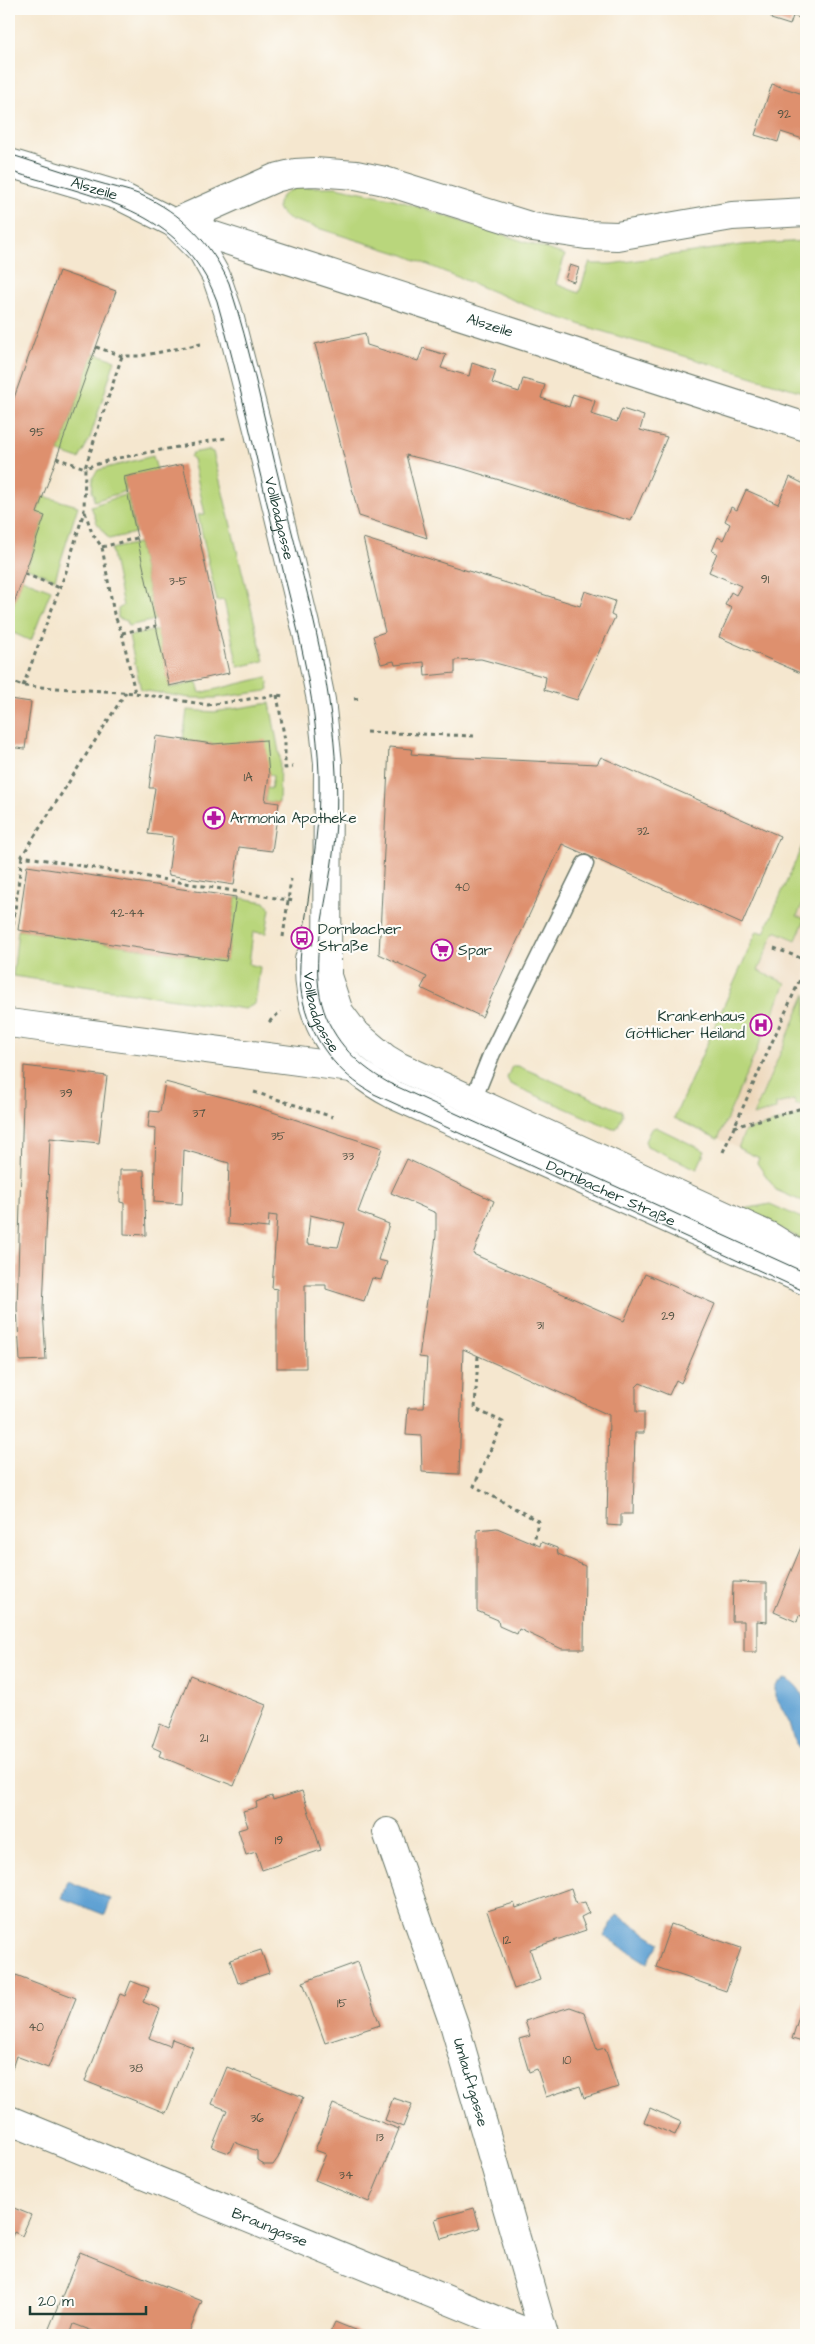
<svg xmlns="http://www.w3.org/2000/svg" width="815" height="2344" viewBox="0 0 815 2344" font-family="'Architects Daughter',sans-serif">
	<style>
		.built { fill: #edd7ba }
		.green { fill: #b9d67c; stroke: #6c8a58 }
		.water { fill: #5ea1d3; stroke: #3e6f84 }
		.building { fill: #de906e; fill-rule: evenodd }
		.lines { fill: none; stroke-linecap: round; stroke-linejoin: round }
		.lane-casing { stroke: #6a786a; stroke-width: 19 }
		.street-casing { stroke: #6a786a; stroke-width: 30 }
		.secondary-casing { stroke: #6a786a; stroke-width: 30 }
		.path { stroke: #6a786a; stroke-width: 3; stroke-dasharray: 4 4; stroke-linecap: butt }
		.lane { stroke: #fff; stroke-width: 16 }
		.street { stroke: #fff; stroke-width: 28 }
		.secondary { stroke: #fff; stroke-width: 28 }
		.tram { stroke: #1f3d34; stroke-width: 1 }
		.labels { text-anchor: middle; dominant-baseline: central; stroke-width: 4.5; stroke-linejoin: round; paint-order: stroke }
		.number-label { font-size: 12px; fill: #4f5242 }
		.street-label { font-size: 15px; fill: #1f3d34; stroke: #fdfcf7 }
		.poi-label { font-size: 15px; fill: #1f3d34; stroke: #fdfcf7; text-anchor: start }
	</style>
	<rect width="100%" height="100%" fill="#fdfcf7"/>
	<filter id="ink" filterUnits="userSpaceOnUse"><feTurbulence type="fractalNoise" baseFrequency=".02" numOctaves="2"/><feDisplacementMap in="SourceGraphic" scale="10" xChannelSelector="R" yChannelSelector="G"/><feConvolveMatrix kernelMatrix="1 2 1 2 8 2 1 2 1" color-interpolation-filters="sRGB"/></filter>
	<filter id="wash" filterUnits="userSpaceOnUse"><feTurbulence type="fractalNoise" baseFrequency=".0096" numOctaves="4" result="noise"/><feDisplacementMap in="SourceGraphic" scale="20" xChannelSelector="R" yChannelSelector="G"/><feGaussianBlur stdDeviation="1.12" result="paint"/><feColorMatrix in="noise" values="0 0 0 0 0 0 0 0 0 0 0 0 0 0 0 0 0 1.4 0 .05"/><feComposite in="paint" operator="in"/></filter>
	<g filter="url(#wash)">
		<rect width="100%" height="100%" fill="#f5e7cf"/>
		<path class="built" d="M806,837V1179L674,1118L757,931L764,933Z"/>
		<path class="green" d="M298,187H336L391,198L565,255L556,284L579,293L590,261L593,264H611L741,245L806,241V393L585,326L540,311L404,255L289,219C268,207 280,193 298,187Z
			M94,353L115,360L90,438L79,459L59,452Z
			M208,450L213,452L264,661L238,667L224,600L217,601L198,515L205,514L193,459L190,457L192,453Z
			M153,456L157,470L124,477L126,491L94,501V494L92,493L93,477L98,470Z
			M127,494L135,533L109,539L97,523L91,506Z
			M43,496L78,506L55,579L27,568L45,516L37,513Z
			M138,543L155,620L128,626L127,621L118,618V609L123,606L111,549Z
			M22,579L51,590L31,641L9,631V617Z
			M157,630L170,688L197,682L200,693L267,677L269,689L266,691L215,698H190L141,690L129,636Z
			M270,703L280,758L279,803L265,801L267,788L271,789L273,776L213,744L183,740L187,710L214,712Z
			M806,837V896L797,916L805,919L796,940L775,931L758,971L786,983L718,1139L674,1118L757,931L764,933Z
			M236,897L265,902L270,909L266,933L253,932L249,964L260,967L255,1004L245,1009L13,976L18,930L226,961Z
			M806,994V1104L796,1105L794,1100L776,1104V1109L753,1116Z
			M512,1066H518L622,1111L623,1115L617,1128L613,1129L510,1084L507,1078Z
			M806,1114V1203L776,1190L757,1163L759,1158L738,1148L745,1131Z
			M656,1127L705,1151L697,1169L647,1146L645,1141L651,1129Z
			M770,1204L806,1220V1241L743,1211L744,1209Z"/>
		<path class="water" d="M785,1679C813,1688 806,1730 806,1752L796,1744L790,1723L775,1696V1688L778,1683Z
			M68,1881L111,1899L105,1915L62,1898Z
			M617,1915L660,1942L647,1963L604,1936Z"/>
		<g id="blocks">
			<path class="building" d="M774,9H806V20L793,16L790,25L771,19Z
				M772,84L806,95V140L781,132L778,142L755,135Z
				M570,265L579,268L574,282L565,279Z
				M59,271L116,291L37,513L45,516L9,617V412Z
				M365,333L367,345L418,361L423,348L446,355L441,368L469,376L472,363L496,371L492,383L519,392L523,379L545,385L541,398L569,407L573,394L595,401L591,414L617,422L622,409L644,416L640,430L667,437L631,521L461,468L406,455L427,538L359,516L315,344Z
				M183,464L229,673L169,686L124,477Z
				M790,477L806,485L805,675L719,637L732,608L725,605L731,592L736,595L741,586L709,572L717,553L712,551L718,537L723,540L730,524L725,521L731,507L737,510L746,490L778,504Z
				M363,538L580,606L585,591L615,601L611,615L615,617L577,700L544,690L546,677L481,659L455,660V673L425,676L424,662L395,665L394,661L381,664L373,636L385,632Z
				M9,699L31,702L25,749L9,747Z
				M156,736L213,744L266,740L269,775L265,801L279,803L272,851L239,847L234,885L168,875L173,837L148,834L155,788H149Z
				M389,747L412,749L411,754L446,757L597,764L601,757L780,836L742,924L562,844L482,1017L421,988L427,977L379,954Z
				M27,866L236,897L226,961L18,930Z
				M24,1066L107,1076L99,1143L50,1138L43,1309L46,1360L20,1361L17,1308Z
				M165,1082L245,1103L382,1148L358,1212L389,1224L378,1260L387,1262L381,1280L372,1278L364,1301L326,1289V1285H305L306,1368H277V1289L272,1288L277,1216L269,1215L268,1228L227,1224L229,1163L184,1150L182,1204L154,1202L156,1128L148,1127L150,1111L160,1112ZM310,1215L345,1223L338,1247L307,1244Z
				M407,1159L494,1201L473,1254L624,1321L645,1274L715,1304L681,1383L676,1380L669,1395L640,1383L636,1387V1412H644V1433H635L633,1514H621V1526L607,1525L609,1415L463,1349L459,1474L422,1472L421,1436L406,1435L408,1408H424L427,1358L419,1357L436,1236V1213L391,1193Z
				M120,1170H144L146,1235L124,1234V1203L120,1202Z
				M497,1528L540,1546L541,1542L557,1548L558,1554L585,1566L584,1649H562L519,1629L517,1634L499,1626L498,1620L477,1611V1530Z
				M806,1535V1618L799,1615L797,1622L774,1612Z
				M733,1582L767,1583V1622L757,1621V1652H744V1621H732Z
				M190,1675L266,1705L234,1786L159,1756L161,1751L152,1747L160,1724L169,1728Z
				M302,1791L321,1850L262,1870L256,1852L246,1855L238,1830L248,1827L243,1811L257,1807L256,1802L272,1796L273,1800Z
				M571,1888L576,1904L585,1902L589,1913L581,1917L586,1930L530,1949L540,1980L514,1989L487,1911L514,1903L516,1908Z
				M671,1924L741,1948L726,1991L656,1967Z
				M261,1950L269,1973L238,1983L230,1960Z
				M358,1962L380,2025L325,2043L303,1982Z
				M16,1975L76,1998L48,2068L16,2056L11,2072L9,2071V1995Z
				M131,1981L149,1988L143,2002L160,2009L149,2038L170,2046L172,2039L193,2047L166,2113L85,2081L120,1994L125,1996Z
				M806,1994V2043L792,2039Z
				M570,2007L584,2012L597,2050L605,2048L618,2087L584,2098L580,2086L546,2097L537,2069L529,2072L519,2039L530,2036L525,2021Z
				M227,2067L303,2097L278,2158L273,2165H264L257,2160V2151L234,2142L229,2153L212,2147L227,2110L212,2104Z
				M393,2098L412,2104L403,2127L385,2120Z
				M333,2104L399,2129L369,2202L315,2180L326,2154L315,2150Z
				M650,2108L681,2122L675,2135L644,2122Z
				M9,2206L31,2215L22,2236L14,2232L9,2246Z
				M474,2208L480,2228L441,2239L435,2219Z
				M80,2252L202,2301L188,2335H103L74,2324L70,2335H59L48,2331Z
				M335,2322L367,2335H329Z"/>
		</g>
	</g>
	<g filter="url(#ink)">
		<use href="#blocks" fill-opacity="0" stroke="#6a786a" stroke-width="1"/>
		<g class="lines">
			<g class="lane-casing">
				<path id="lane" d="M473,1100L492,1053L585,864"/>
			</g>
			<g class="street-casing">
				<g id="street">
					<path id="s1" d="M174,223L806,427"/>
					<path d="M174,223L275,178L295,173L314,172L356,175L385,181L533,227L586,235L617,236L732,216L806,212"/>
					<path d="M9,1023L351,1068"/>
					<path id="s2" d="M387,1832L455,2027L544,2335"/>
					<path id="s3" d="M9,2120L533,2335"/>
				</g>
			</g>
			<g class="secondary-casing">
				<g id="secondary">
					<path id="s4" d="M9,163L120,196L174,223L202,251L216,276L228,311L259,433L308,637L321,700L328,763L327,976L339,1012L354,1032L385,1058L400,1067L769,1236L806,1259"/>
					<path id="s5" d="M309,959C307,1025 336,1065 394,1095L806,1281"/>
				</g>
			</g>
			<path class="path" d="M96,347L122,356H140L201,344
				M56,458L85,468L122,356
				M85,512L92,533L102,547L114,614L122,633L135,693
				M102,547L137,538
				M25,574L60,588
				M122,633L156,626
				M9,681L23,686L135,693L208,705L277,695L285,696
				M23,686L67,569L84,511L85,468L113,459L226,438
				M126,692L22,856L294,901
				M277,695L285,741V768L293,767
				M354,699L362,698
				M366,732L476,736
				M283,937L291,879
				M774,948L806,960
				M9,956L22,856
				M269,1022L281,1011
				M254,1092L333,1117
				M734,1127L806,1107
				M723,1152L806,966
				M478,1356L475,1409L503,1422L474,1486L538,1521L534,1543"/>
			<use href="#lane" class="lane"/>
			<use href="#street" class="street"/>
			<use href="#secondary" class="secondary"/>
			<path class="tram" d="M9,154C37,163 65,172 93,181C109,186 126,189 141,195C181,212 212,244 229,283C251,350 264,420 281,488C304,583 332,675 336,774C338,803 336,833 332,862C326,906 312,952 320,996C328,1036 355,1064 389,1083L806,1273
				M9,171C93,197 182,208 217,301C239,379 256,458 275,537C292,609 313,681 318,755C322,804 315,852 308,901C304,933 295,968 303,1001C313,1042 337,1073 374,1094L806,1292"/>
		</g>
	</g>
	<defs>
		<g id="pharmacy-ring" transform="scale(1.125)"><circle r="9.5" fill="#fdfcf7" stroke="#b5179e" stroke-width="1.5"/><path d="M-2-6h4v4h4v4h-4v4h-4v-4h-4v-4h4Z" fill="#b5179e"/></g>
		<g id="bus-ring" transform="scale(1.125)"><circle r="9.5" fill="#fdfcf7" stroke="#b5179e" stroke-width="1.5"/><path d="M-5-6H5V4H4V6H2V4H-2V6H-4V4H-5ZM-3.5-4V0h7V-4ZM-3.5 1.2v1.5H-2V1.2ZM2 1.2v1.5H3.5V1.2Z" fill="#b5179e"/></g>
		<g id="supermarket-ring" transform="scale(1.125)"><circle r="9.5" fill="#fdfcf7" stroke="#b5179e" stroke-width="1.5"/><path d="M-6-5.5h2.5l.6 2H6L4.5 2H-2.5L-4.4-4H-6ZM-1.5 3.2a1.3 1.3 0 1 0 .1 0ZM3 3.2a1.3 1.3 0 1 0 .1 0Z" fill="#b5179e"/></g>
		<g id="hospital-ring" transform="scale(1.125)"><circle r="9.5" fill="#fdfcf7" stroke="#b5179e" stroke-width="1.5"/><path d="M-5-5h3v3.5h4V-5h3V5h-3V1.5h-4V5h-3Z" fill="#b5179e"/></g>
	</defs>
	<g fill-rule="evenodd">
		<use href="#pharmacy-ring" x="214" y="818"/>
		<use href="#bus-ring" x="302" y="938"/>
		<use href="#supermarket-ring" x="442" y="950"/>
		<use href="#hospital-ring" x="761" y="1025"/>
	</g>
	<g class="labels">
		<g class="number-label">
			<text x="784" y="114">92</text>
			<text x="37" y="432">95</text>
			<text x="765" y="579">91</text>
			<text x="178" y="581">3-5</text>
			<text x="248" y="777">1A</text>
			<text x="643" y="831">32</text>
			<text x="462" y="887">40</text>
			<text x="127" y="913">42-44</text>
			<text x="66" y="1093">39</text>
			<text x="199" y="1113">37</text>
			<text x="278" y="1136">35</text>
			<text x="348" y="1156">33</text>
			<text x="668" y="1316">29</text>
			<text x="540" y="1325">31</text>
			<text x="204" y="1738">21</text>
			<text x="279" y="1840">19</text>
			<text x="507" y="1940">12</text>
			<text x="342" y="2003">15</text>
			<text x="36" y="2027">40</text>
			<text x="567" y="2060">10</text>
			<text x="136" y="2068">38</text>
			<text x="257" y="2118">36</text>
			<text x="380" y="2137">13</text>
			<text x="346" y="2175">34</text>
		</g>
		<g class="street-label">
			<text stroke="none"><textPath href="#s4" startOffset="89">Alszeile</textPath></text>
			<text stroke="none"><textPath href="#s1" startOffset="332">Alszeile</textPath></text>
			<text stroke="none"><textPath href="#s4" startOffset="495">Vollbadgasse</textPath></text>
			<text stroke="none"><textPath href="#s5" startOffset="55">Vollbadgasse</textPath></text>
			<text stroke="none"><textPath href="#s5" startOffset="409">Dornbacher Straße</textPath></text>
			<text stroke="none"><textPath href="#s2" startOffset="264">Umlauftgasse</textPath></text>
			<text stroke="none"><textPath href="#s3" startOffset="282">Braungasse</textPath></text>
		</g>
		<g class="poi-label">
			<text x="230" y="818">Armonia Apotheke</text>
			<text x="318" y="929">Dornbacher<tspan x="318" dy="17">Straße</tspan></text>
			<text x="458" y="950">Spar</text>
			<text x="745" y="1016" text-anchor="end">Krankenhaus<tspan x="745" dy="17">Göttlicher Heiland</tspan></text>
		</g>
	</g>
	<rect width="815" height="2344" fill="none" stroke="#fdfcf7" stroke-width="30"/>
	<path d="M30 2306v8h116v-8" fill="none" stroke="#1f3d34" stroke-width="2.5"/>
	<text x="38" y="2306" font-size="15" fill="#1f3d34" stroke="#fdfcf7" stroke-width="4" paint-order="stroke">20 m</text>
</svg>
